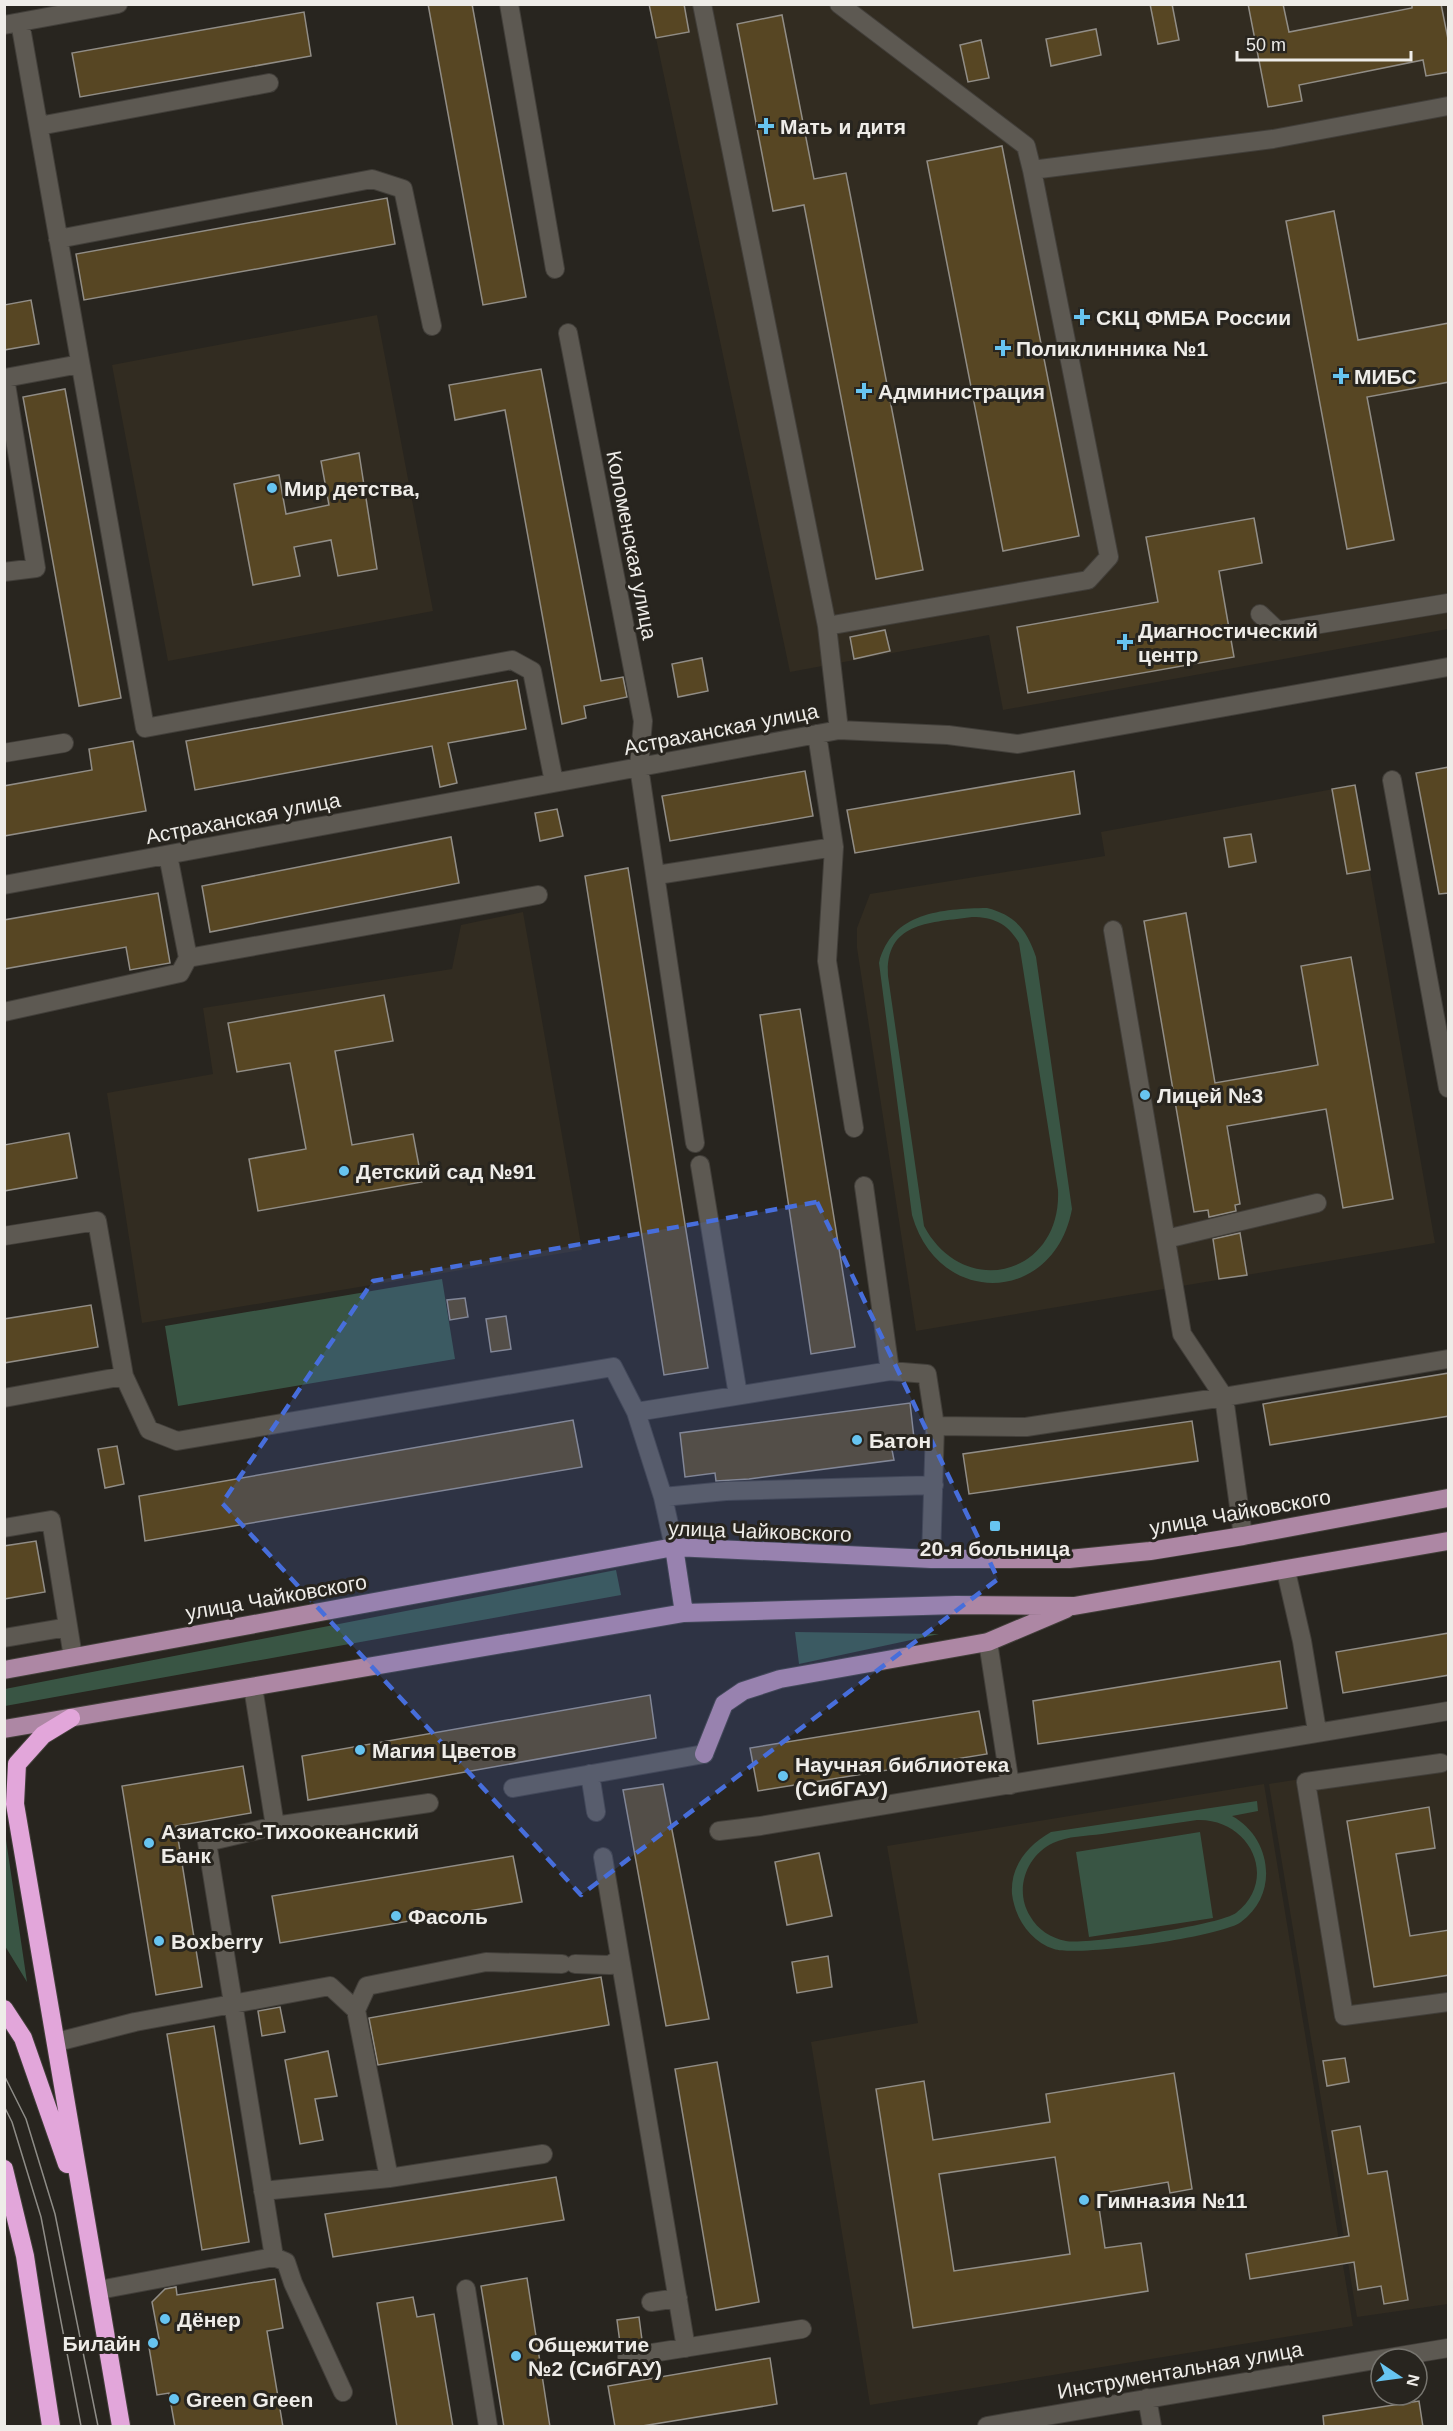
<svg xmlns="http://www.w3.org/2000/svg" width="1453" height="2431" viewBox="0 0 1453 2431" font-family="Arial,sans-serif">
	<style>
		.built { fill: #322c21 }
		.green { fill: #395544; fill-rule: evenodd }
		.building { fill: #574623; stroke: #918d86; stroke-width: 1.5; fill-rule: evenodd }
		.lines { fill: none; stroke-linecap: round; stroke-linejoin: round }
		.minor-casing { stroke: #423f3a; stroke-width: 20 }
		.major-casing { stroke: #423f3a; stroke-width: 20 }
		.highway-casing { stroke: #423f3a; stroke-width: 20 }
		.minor { stroke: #5d5952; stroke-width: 18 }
		.major { stroke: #ad87a4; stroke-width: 18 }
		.highway { stroke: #e2a6da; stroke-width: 18 }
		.tram { stroke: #8e8c87; stroke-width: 1.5 }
		.marked { fill: #476edb; fill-opacity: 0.2; stroke: #476edb; stroke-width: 4.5; stroke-dasharray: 12 8; stroke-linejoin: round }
		.poi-dot { fill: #67c4f0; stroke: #28251f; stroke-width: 2 }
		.labels { text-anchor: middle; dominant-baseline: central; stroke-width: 6; stroke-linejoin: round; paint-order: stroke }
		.poi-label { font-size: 21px; font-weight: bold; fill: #eeece8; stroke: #28251f; text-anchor: start }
		.street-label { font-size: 21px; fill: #eeece8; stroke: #28251f }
	</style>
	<rect width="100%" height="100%" fill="#28251f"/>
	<path class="built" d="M649,5H1448V629L1003,710L989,635L790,672Z
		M377,315L433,611L168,661L112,365Z
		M1355,785L1435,1243L916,1331L857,948V928L870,894L1105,856L1101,832Z
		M523,912L582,1250L142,1323L107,1093L213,1074L203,1008L452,969L461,925Z
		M1448,1756V2304L1357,2317L1269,1784Z
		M1264,1784L1353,2326L870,2405L811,2042L918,2023L887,1846Z"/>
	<path class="green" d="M987,908C1015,915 1027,930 1036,957L1072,1209C1054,1305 938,1308 912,1215L879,963C892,912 941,909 987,908ZM972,917C994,917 1008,924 1019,943L1058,1190C1062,1275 964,1301 924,1226L888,976C885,921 931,923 972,917Z
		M442,1279L455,1359L178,1406L165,1326Z
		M616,1570L621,1595L5,1706V1689Z
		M795,1632L939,1634L799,1664Z
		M1257,1801L1258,1811L1232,1816C1271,1837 1280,1894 1241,1922C1221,1937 1078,1957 1054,1949C1030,1941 1015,1918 1012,1894C1010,1866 1028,1845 1051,1832ZM1197,1820C1249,1818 1280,1878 1236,1913C1220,1925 1087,1945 1066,1941C1051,1938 1038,1930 1030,1916C1014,1890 1026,1856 1053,1843C1068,1836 1086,1836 1102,1834C1134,1829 1165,1825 1197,1820Z
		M1200,1832L1213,1918L1089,1937L1076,1852Z
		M5,1833L27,1982L5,1946Z"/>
	<path class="building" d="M428,4H472L526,297L483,305Z
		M649,4H684L689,32L656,38Z
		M1150,4H1172L1179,40L1158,44Z
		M1248,4H1283L1289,32L1412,8V4H1441L1449,44V72L1426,76L1423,60L1299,85L1302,101L1268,107Z
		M304,12L311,56L80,97L72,53Z
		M782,15L814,179L846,173L923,570L876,579L804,205L773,211L737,24Z
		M1096,29L1101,55L1051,66L1046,39Z
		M981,40L989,78L968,82L960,45Z
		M1002,146L1079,536L1003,551L927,161Z
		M387,198L395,244L84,300L76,254Z
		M1334,211L1358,340L1449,323V382L1367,397L1394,540L1347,549L1286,221Z
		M31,300L39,344L4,350V305Z
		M541,369L601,681L623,677L627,697L584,706L586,718L562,724L505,410L455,420L449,385Z
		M65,389L121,698L79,706L23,397Z
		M359,453L377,569L338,576L331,540L294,547L300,576L253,585L234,484L279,475L286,514L329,505L321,461Z
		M1254,518L1262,563L1219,571L1234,657L1028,693L1017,627L1158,602L1146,537Z
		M885,630L890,651L854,659L850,637Z
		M702,658L708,691L678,697L672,664Z
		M517,680L526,729L448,743L457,783L440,787L432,746L195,790L186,741Z
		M133,741L146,811L4,836V786L92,770L89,749Z
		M1449,767V893L1439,894L1416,773Z
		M805,771L813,816L670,841L662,796Z
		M1074,771L1080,814L855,853L847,810Z
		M1355,785L1370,870L1347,874L1332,789Z
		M557,809L563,836L540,841L535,813Z
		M1251,834L1256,862L1229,867L1224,838Z
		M451,837L459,883L210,932L202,886Z
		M628,868L708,1368L664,1375L585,876Z
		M158,893L170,963L130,970L126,947L4,969V920Z
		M1186,913L1215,1083L1318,1065L1301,966L1351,957L1393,1199L1343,1208L1326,1109L1227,1126L1240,1204L1235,1205L1236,1211L1209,1217L1208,1210L1194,1212L1144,921Z
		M384,995L393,1041L335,1051L352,1145L413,1134L422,1182L258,1211L249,1159L306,1149L290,1063L237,1072L228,1023Z
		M800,1009L855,1347L811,1354L760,1015Z
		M69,1133L77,1178L4,1191V1145Z
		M1240,1233L1247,1275L1219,1279L1213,1239Z
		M465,1298L468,1317L450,1320L447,1300Z
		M91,1305L98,1347L4,1363V1319Z
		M506,1316L511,1349L491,1352L486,1319Z
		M1449,1373V1416L1270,1445L1263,1404Z
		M910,1403L915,1447L892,1450L894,1460L749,1479L716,1481L715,1473L685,1477L680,1433Z
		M573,1420L582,1467L145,1541L139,1496Z
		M1192,1421L1198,1461L969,1494L963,1454Z
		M117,1446L124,1484L105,1488L98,1449Z
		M36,1541L45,1592L4,1599V1546Z
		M1449,1633V1675L1343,1693L1336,1652Z
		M1280,1661L1287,1708L1038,1744L1033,1701Z
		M650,1695L656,1738L308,1800L302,1756Z
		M979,1711L987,1754L758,1791L750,1748Z
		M243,1766L251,1813L176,1826L202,1987L156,1995L122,1786Z
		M663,1784L709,2019L666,2026L623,1790Z
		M1429,1807L1435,1848L1396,1854L1410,1936L1449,1930V1975L1374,1987L1347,1821Z
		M819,1853L832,1916L787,1925L775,1862Z
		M513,1856L522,1902L280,1943L272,1896Z
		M828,1956L832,1987L797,1993L792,1962Z
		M601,1977L609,2025L378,2065L369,2018Z
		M280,2007L285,2032L262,2036L258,2011Z
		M214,2026L249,2242L202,2250L167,2034Z
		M328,2051L337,2096L315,2099L323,2140L300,2144L285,2060Z
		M1345,2058L1349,2082L1327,2086L1323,2061Z
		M717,2062L759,2302L716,2310L675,2069Z
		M1174,2073L1192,2189L1170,2193L1168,2182L1097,2194L1105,2248L1141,2243L1148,2291L913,2328L876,2089L924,2081L933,2140L1050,2122L1046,2094ZM1055,2157L1070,2254L954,2271L939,2174Z
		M1360,2126L1368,2174L1387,2171L1408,2300L1384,2304L1381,2286L1358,2290L1354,2262L1250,2279L1246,2254L1349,2236L1332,2131Z
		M556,2177L564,2220L333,2257L325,2214Z
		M527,2278L550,2427H504L481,2286Z
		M275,2279L283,2328L267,2331L283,2427H175L169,2393L157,2395L148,2341L159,2339L152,2302L165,2289L176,2287L177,2295Z
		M413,2297L417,2317L434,2314L453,2427H397L377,2303Z
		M639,2317L642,2340L620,2343L617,2320Z
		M770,2358L777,2404L636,2427H615L608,2386Z
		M1419,2401L1423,2427H1324L1323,2416Z"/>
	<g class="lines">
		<g class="minor-casing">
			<path id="minor" d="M509,4L555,269
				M702,4L827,626L1088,580L1109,557L1032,170
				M839,4L1026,146L1032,170L1273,139L1448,106
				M20,22L145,728L512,660L532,671L554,782
				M4,25L118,4
				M39,126L269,83
				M58,239L372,179L403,189L432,326
				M568,333L643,721L639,767L695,1143
				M4,572L36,568L5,378L80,364
				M1260,614L1278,631L1448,603
				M827,626L839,730
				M817,734L834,847L827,961L854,1128
				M4,753L64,743
				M1392,780L1448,1088
				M168,855L188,958L538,895
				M657,875L834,847
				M4,885L839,730L948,735L1018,744L1448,667
				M1113,930L1182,1334L1224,1397L1243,1536
				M4,1012L180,973L188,958
				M700,1165L738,1395
				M864,1186L890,1371
				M4,1236L97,1221L124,1376L149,1430L177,1441L613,1367L636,1412L663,1497L674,1547
				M1166,1239L1317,1203
				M4,1398L124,1376
				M636,1412L890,1371L927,1374L935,1426L931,1559
				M935,1426L1026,1427L1224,1397L1448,1359
				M663,1497L726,1491L934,1485
				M4,1528L51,1520L73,1657
				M1286,1571L1302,1641L1317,1731
				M4,1638L68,1627
				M988,1642L1010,1785
				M253,1687L275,1826
				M1441,1763L1306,1782L1344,2016L1448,2002
				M590,1774L596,1812
				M513,1788L704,1754
				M719,1831L760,1826L1448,1711
				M603,1857L686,2348
				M575,1964L610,1965L619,1959
				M57,2042L135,2022L330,1986L356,2010
				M389,2178L356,2010L367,1986L486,1962L562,1964
				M263,2191L389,2178L543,2154
				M274,2257L207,1842L275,1826L429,1803
				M466,2289L488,2426
				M99,2290L274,2257L286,2262L293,2283L343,2392
				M651,2302L678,2298
				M627,2357L802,2329
				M1382,2359L1448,2348
				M1147,2398L1152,2426
				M987,2426L1381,2359"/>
		</g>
		<g class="major-casing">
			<path id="major" d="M674,1547L684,1613
				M4,1670L674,1547L931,1559H1069L1150,1551L1243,1536L1448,1498
				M4,1729L684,1613L956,1605L1074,1606L1448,1541
				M704,1754L724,1704L743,1691L780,1679L988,1642L1066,1609"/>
		</g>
		<g class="highway-casing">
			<path id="highway" d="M71,1718L43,1735L17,1764L15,1804L121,2426
				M4,2009L23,2038L67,2164
				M4,2169L25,2256L51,2426"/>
		</g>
		<use href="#minor" class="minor"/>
		<use href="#major" class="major"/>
		<use href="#highway" class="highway"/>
		<path class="tram" d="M4,2075L26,2119L55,2214L98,2426
			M4,2106L12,2122L41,2217L81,2426"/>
	</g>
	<path class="marked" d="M817,1202L998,1579L581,1895L222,1503L373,1281Z"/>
	<g class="poi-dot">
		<path d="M763 117h6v6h6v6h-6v6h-6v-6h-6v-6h6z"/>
		<path d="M1079 308h6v6h6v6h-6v6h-6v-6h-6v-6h6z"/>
		<path d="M1000 339h6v6h6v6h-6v6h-6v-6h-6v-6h6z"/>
		<path d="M1338 367h6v6h6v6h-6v6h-6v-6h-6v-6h6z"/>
		<path d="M861 382h6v6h6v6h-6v6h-6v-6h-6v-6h6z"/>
		<circle cx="272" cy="488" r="6"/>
		<path d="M1122 633h6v6h6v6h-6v6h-6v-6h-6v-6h6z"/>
		<circle cx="1145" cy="1095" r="6"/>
		<circle cx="344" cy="1171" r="6"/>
		<circle cx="857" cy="1440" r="6"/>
		<rect x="989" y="1520" width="12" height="12" rx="3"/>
		<circle cx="360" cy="1750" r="6"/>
		<circle cx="783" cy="1776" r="6"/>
		<circle cx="149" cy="1843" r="6"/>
		<circle cx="396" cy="1916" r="6"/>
		<circle cx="159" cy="1941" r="6"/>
		<circle cx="1084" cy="2200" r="6"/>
		<circle cx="165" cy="2319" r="6"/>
		<circle cx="153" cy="2343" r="6"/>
		<circle cx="516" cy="2356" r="6"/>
		<circle cx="174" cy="2399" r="6"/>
	</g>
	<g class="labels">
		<g class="poi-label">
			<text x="780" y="126">Мать и дитя</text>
			<text x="1096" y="317">СКЦ ФМБА России</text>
			<text x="1016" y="348">Поликлинника №1</text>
			<text x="1354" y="376">МИБС</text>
			<text x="878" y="391">Администрация</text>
			<text x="284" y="488">Мир детства,</text>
			<text x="1138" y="630">Диагностический<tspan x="1138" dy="24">центр</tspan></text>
			<text x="1157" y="1095">Лицей №3</text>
			<text x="356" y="1171">Детский сад №91</text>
			<text x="869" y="1440">Батон</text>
			<text x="995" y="1548" text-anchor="middle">20-я больница</text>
			<text x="372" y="1750">Магия Цветов</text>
			<text x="795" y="1764">Научная библиотека<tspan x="795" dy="24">(СибГАУ)</tspan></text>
			<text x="161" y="1831">Азиатско-Тихоокеанский<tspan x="161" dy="24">Банк</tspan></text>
			<text x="408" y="1916">Фасоль</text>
			<text x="171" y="1941">Boxberry</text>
			<text x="1096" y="2200">Гимназия №11</text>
			<text x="177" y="2319">Дёнер</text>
			<text x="141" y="2343" text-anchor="end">Билайн</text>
			<text x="528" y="2344">Общежитие<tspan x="528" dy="24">№2 (СибГАУ)</tspan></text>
			<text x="186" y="2399">Green Green</text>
		</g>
		<g class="street-label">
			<text transform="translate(632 545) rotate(79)">Коломенская улица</text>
			<text transform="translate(721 729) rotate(-11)">Астраханская улица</text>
			<text transform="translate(243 818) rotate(-11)">Астраханская улица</text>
			<text transform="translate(1240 1512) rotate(-10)">улица Чайковского</text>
			<text transform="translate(760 1531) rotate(2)">улица Чайковского</text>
			<text transform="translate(276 1597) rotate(-10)">улица Чайковского</text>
			<text transform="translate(1180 2370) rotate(-10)">Инструментальная улица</text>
		</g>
	</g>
	<rect width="1453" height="2431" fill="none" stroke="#eeece8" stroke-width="12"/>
	<g transform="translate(1399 2377) rotate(103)"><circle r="28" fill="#28251f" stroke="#77756f" stroke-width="1.5"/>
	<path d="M0-4.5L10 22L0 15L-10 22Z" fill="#67c4f0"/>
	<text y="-9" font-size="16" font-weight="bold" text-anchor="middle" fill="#eeece8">N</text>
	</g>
	<path d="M1237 51v9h174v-9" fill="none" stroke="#eeece8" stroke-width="3"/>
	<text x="1246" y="51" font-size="18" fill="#eeece8" stroke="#28251f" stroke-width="4.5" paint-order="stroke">50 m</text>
</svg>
